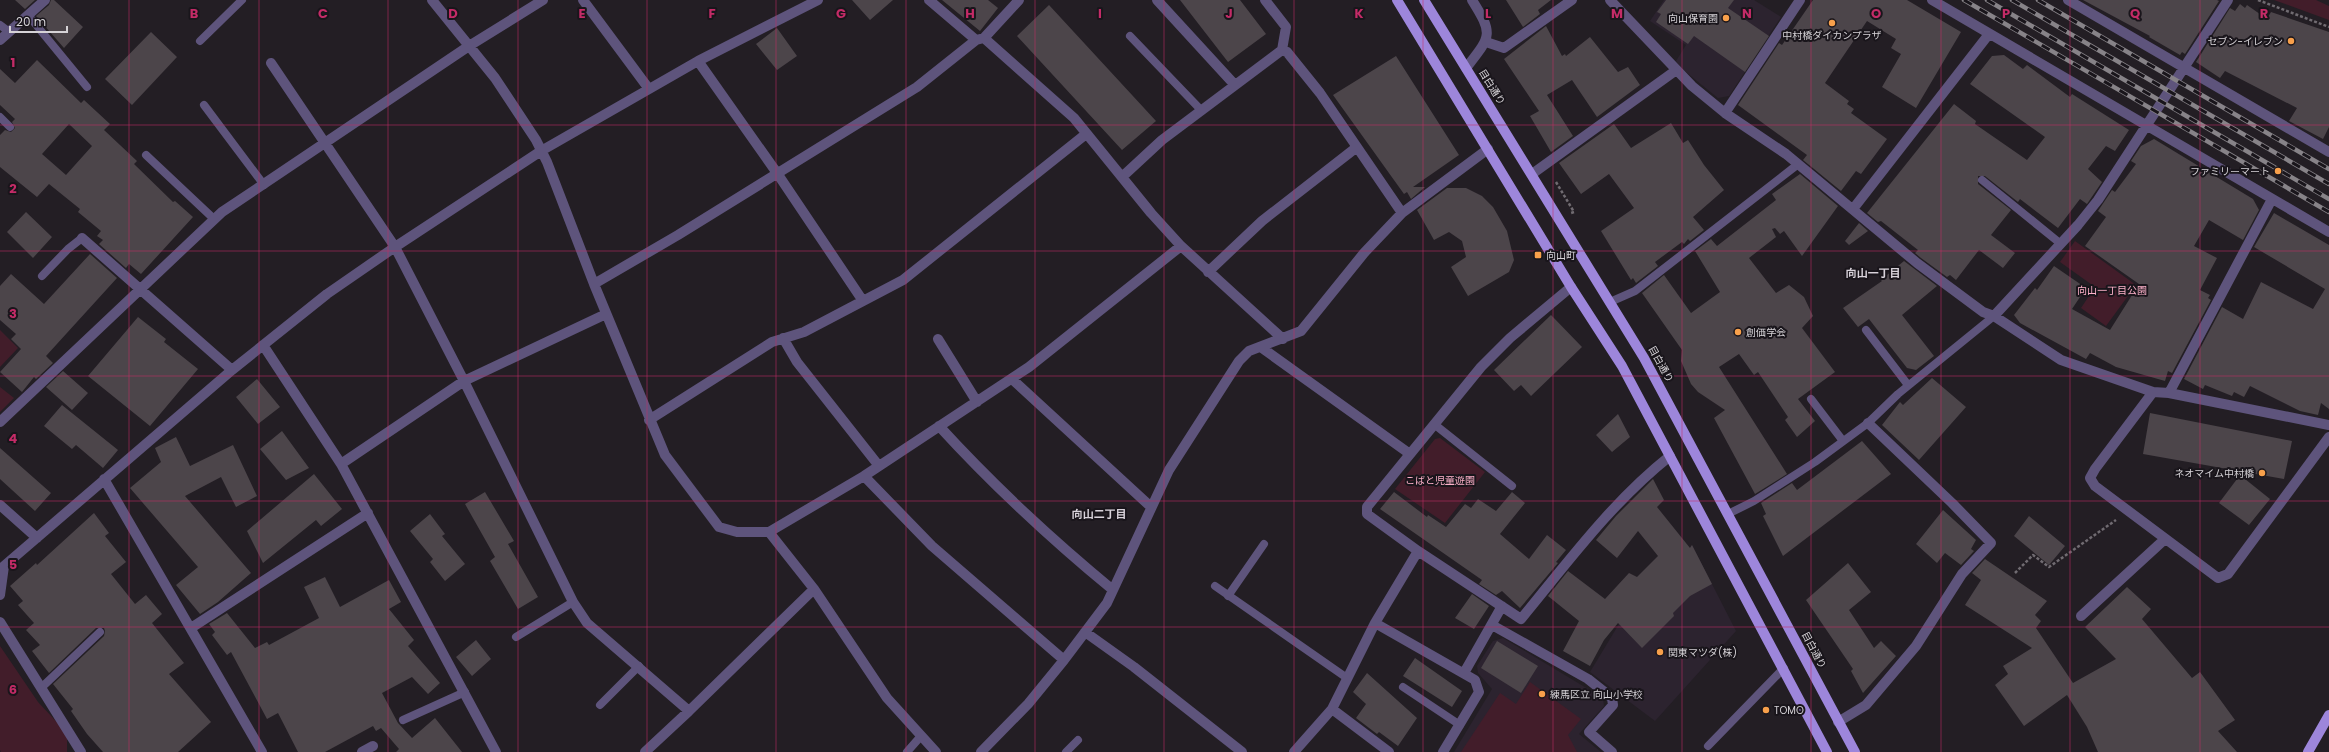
<svg xmlns="http://www.w3.org/2000/svg" width="2329" height="752" viewBox="0 0 2329 752" font-family="Poppins,'Noto Sans JP',sans-serif">
	<style>
		.built { fill: #2c232f }
		.green { fill: #421d2a }
		.building { fill: #4c454a; fill-rule: evenodd }
		.lines { fill: none; stroke-linecap: round; stroke-linejoin: round }
		.path { stroke: #706b71; stroke-width: 2.5; stroke-dasharray: 3 2; stroke-linecap: butt }
		.service { stroke: #5e547c; stroke-width: 8 }
		.minor { stroke: #5e547c; stroke-width: 10 }
		.primary { stroke: #9d86db; stroke-width: 10 }
		.rail-casing { stroke: #878388; stroke-width: 4.5 }
		.rail { stroke: #19151b; stroke-width: 3; stroke-dasharray: 9; stroke-linecap: butt }
		.grid { fill: none; stroke: #c42b67; stroke-width: 1; stroke-opacity: 0.55 }
		.poi-dot { fill: #f8a04b; stroke: #19151b; stroke-width: 1.5 }
		.labels { text-anchor: middle; dominant-baseline: central; stroke-width: 4; stroke-linejoin: round; paint-order: stroke }
		.poi-label { font-size: 10px; fill: #d6d3d7; stroke: #19151b; text-anchor: start }
		.street-label { font-size: 10px; fill: #d6d3d7; stroke: #19151b }
		.park-label { font-size: 10px; fill: #feb2ca; stroke: #19151b }
		.neighbourhood-label { font-size: 11px; font-weight: bold; fill: #d8d2da; stroke: #19151b }
		.grid-label { font-size: 13px; text-anchor: middle; font-weight: bold; fill: #c42b67; stroke: #19151b; stroke-width: 4; stroke-linejoin: round; paint-order: stroke }
	</style>
	<rect width="100%" height="100%" fill="#231e24"/>
	<path class="built" d="M1664,0H1754L1781,17L1729,96L1718,98L1681,68L1676,61L1686,45L1650,21Z
		M1692,545L1736,631L1655,721L1590,672L1619,624Z
		M1503,638L1603,698L1604,706L1579,734L1601,752H1454L1492,689L1478,673L1477,666L1493,641Z"/>
	<path class="green" d="M2274,0H2316L2329,6V20Z
		M2075,241L2136,285L2106,326L2081,308L2095,287L2060,262Z
		M0,330L18,348L0,367Z
		M0,387L14,398L0,412Z
		M1440,438L1485,472L1445,523L1395,489L1435,439Z
		M0,646L38,702L67,733V752H1L0,750Z
		M1530,682L1581,719L1568,735L1577,752H1461L1500,693L1516,704Z"/>
	<path class="building" d="M15,0H35L25,9Z
		M51,0H54L83,27L64,48L36,16L49,5Z
		M852,0H893L870,20Z
		M942,0H988L998,8L980,31Z
		M1180,0H1240L1266,34L1228,62Z
		M1506,0H1551L1538,10L1540,14L1523,27Z
		M1666,0H1734L1728,8L1769,36L1745,72L1694,36L1688,44L1656,22L1661,14L1657,12Z
		M1813,0H1907L1961,32L1916,108L1882,87L1901,54L1891,48L1896,39L1867,21L1825,83L1849,101L1847,104L1854,109L1851,113L1887,139L1861,174L1856,171L1841,191L1803,160L1807,155L1738,105L1779,43L1782,45Z
		M2083,0H2217L2219,1L2185,54L2182,52L2180,55L2149,37L2150,36Z
		M2240,4L2245,8L2247,5L2267,19L2271,12L2329,32V127L2323,139L2289,121L2297,108L2225,71L2220,78L2196,62L2230,8L2235,11Z
		M1049,5L1156,121L1122,150L1017,36Z
		M1546,26L1562,56L1565,54L1566,56L1590,37L1618,72L1628,67L1640,85L1597,117L1572,80L1547,95L1573,136L1551,152L1530,116L1539,111L1504,59Z
		M777,28L797,56L777,70L756,44Z
		M151,32L177,57L132,105L105,79Z
		M2004,55L2023,69L2027,65L2070,97L2072,94L2129,130L2115,151L2106,146L2088,169L2102,182L2087,204L2080,199L2058,228L2020,199L2018,202L1985,176H1978V184L2011,210L1991,235L2015,253L2003,268L1979,250L1956,280L1950,275L1947,277L1921,258L1915,253L1918,250L1881,221L1878,222L1867,213L1954,104L1976,121L1975,124L2027,160L2045,137L1970,84L1992,56Z
		M1396,56L1459,155L1413,187H1425L1411,199L1407,192L1404,194L1333,95Z
		M37,60L81,103L84,100L110,124L104,130L137,161L134,164L173,202L175,201L193,217L141,274L129,264L126,268L99,244L103,240L97,236L101,231L78,212L80,209L49,184L37,197L0,167V135L5,130L11,132L15,128L12,122L15,119L0,105V69L15,83ZM69,124L92,146L66,175L42,154Z
		M1671,123L1683,143L1688,140L1704,165L1724,190L1693,217L1704,230L1690,241L1688,239L1684,244L1682,242L1655,262L1658,266L1636,283L1633,278L1631,280L1601,231L1634,208L1609,174L1581,194L1559,163L1614,124L1631,148Z
		M2154,139L2253,199L2259,210L2243,240L2209,220L2194,246L2217,258L2200,290L2210,295L2208,298L2211,300L2172,373L2168,371L2165,381L2116,367L2090,353L2086,359L2020,323L2014,315L2035,288L2037,290L2054,266L2086,288L2072,309L2110,330L2139,284L2085,246L2106,217L2098,211L2112,190L2115,192L2136,164L2131,161L2141,146Z
		M1800,174L1838,206L1802,256L1784,231L1780,234L1775,228L1772,229L1776,237L1749,258L1776,293L1789,285L1804,297L1813,316L1802,328L1835,372L1798,399L1815,421L1797,437L1785,420L1788,417L1758,372L1754,375L1739,354L1719,367L1787,474L1755,494L1714,418L1725,410L1698,392L1691,384L1681,361L1682,350L1642,293L1664,275L1691,313L1720,292L1695,251L1711,239L1717,246L1776,200L1772,194Z
		M1447,188H1466L1482,196L1493,207L1507,231L1514,260L1509,272L1468,296L1451,267L1466,257L1462,241L1449,232L1434,240L1417,210Z
		M26,212L52,237L33,258L7,232Z
		M2274,213L2329,245V409L2321,403L2318,415L2300,411L2250,386L2244,397L2234,392L2232,396L2205,385L2203,389L2184,379L2222,307L2243,319L2261,282L2313,309L2325,289L2254,247Z
		M1859,223L1868,231L1849,245L1845,241Z
		M90,254L117,278L46,356L53,363L36,379L34,377L22,392L0,372L21,349L11,339L16,334L0,320V286L11,274L44,304Z
		M1904,261L1937,286L1902,315L1934,356L1916,370L1907,368L1869,319L1858,327L1843,308L1882,281L1881,280Z
		M1551,315L1582,347L1531,396L1521,385L1514,391L1494,370Z
		M138,317L166,339L164,342L198,369L150,426L88,376Z
		M63,371L88,393L72,410L46,387Z
		M1932,378L1966,407L1919,460L1882,425L1900,402L1903,405Z
		M257,379L280,407L258,424L236,397Z
		M62,405L118,450L103,468L76,445L72,449L44,426Z
		M2150,413L2292,441L2284,479L2143,454Z
		M1618,414L1630,437L1612,452L1596,435Z
		M282,431L309,468L286,480L260,449Z
		M176,437L190,466L233,445L257,496L236,507L221,477L185,496L251,573L218,602L200,614L176,585L198,567L130,488L161,462L155,448Z
		M1862,441L1891,474L1783,556L1763,516L1766,514L1761,503L1792,483L1797,490Z
		M0,448L51,493L35,511L0,479Z
		M314,474L342,509L321,526L316,520L263,563L247,531Z
		M2240,475L2270,499L2249,525L2219,503Z
		M1653,479L1664,500L1657,507L1690,548L1692,545L1712,584L1690,596L1673,613L1674,616L1642,648L1618,623L1604,640L1590,666L1563,651L1579,621L1548,596L1568,571L1605,599L1629,573L1637,577L1658,556L1638,531L1617,558L1596,540L1616,516Z
		M485,492L514,541L508,544L538,597L518,609L490,561L495,557L465,504Z
		M1394,492L1427,517L1428,515L1446,527L1465,504L1471,508L1478,499L1496,511L1512,492L1525,503L1500,534L1529,559L1547,535L1566,550L1556,562L1558,563L1520,608L1502,591L1496,595L1479,584L1482,580L1380,509Z
		M1943,510L1976,540L1971,549L1974,551L1961,565L1945,553L1937,563L1916,544Z
		M94,513L109,533L105,536L126,562L111,574L135,604L146,595L162,614L152,623L184,663L169,674L211,722L178,752H103L87,734L71,711L73,709L53,684L104,636L105,631L104,628H96L49,673L32,651L40,645L26,630L34,623L18,605L23,601L10,586L36,563L37,565Z
		M430,514L445,534L442,536L465,564L445,581L430,562L433,559L410,531Z
		M2029,516L2065,546L2049,565L2014,536Z
		M1985,559L2047,601L2035,615L2041,621L2036,628L2073,683L2116,659L2085,627L2127,587L2151,609L2142,619L2192,678L2200,672L2235,720L2218,731L2237,752H2098L2087,727L2067,695L2024,726L1995,685L2008,674L2003,666L2032,648L1965,605L1981,580L1972,573Z
		M1848,563L1871,592L1849,610L1874,648L1881,641L1896,656L1863,693L1851,671L1853,669L1806,600Z
		M325,577L340,607L389,580L401,602L389,609L414,640L408,646L440,683L428,694L412,677L382,693L398,723L412,738L435,718L462,752H396L399,749L381,728L376,731L373,726L325,752H298L278,713L267,719L231,652L227,655L212,635L215,632L209,624L227,613L255,648L267,642L269,645L319,618L304,587Z
		M1472,594L1489,606L1474,629L1455,618Z
		M476,640L491,659L472,676L456,657Z
		M1497,641L1538,666L1521,693L1481,668Z
		M1415,658L1462,691L1452,707L1403,676Z
		M1367,673L1417,718L1398,746L1379,732L1377,734L1356,718L1366,704L1353,692Z"/>
	<g class="lines">
		<path class="path" d="M2258,0L2329,27
			M1556,182L1574,212L1571,213
			M2015,573L2033,555L2049,567L2116,520"/>
		<path class="service" d="M28,15L87,87
			M0,25L8,31
			M1130,36L1201,110
			M200,41L242,0
			M204,105L264,185
			M0,117L10,127
			M146,155L214,219
			M1982,180L2061,244
			M42,276L68,249L82,238
			M1610,302L1635,291L1797,165
			M1866,330L1908,385
			M1811,399L1843,441
			M1434,424L1512,486
			M1728,514L1754,501L1815,462L1868,423L1898,394L1994,316
			M1215,586L1347,678
			M1228,596L1264,544
			M516,637L573,602
			M1403,687L1460,725
			M41,688L100,632
			M600,705L639,666
			M403,720L465,692
			M1708,746L1784,668
			M907,752L921,736
			M1066,752L1078,740"/>
		<path class="minor" d="M432,0L495,78L536,140L547,162L594,284L665,455L719,527L737,532H769L864,476L1029,367L1181,246
			M583,0L649,89
			M929,0L976,40
			M1157,0L1234,84
			M1610,0L1692,86L1725,113L1786,154L1917,263L1983,312L1994,316L2061,360L2153,392L2169,393L2329,425
			M1932,0L2329,232
			M2068,0L2329,152
			M984,38L1074,118L1151,213L1181,246L1283,339
			M0,40L45,0
			M1486,42L1504,48L1572,0
			M1282,50L1287,52L1320,93L1402,213
			M698,61L777,173L863,301
			M271,63L395,247L464,381L573,602L587,623L689,711
			M1466,68C1491,36 1494,35 1472,0
			M1725,113L1800,0
			M1532,174L1675,71
			M1122,177L1162,140L1282,50L1286,27L1265,0
			M1853,209L1989,34
			M82,238L232,370
			M1208,272L1262,221L1357,147
			M594,284L678,235L917,87L976,40L984,38L1019,0
			M1571,287L1510,338L1481,367L1367,507V514L1418,551L1521,619C1568,562 1612,502 1670,456
			M1994,316L2078,225L2098,200L2228,0
			M783,338L797,362L879,466
			M938,339L977,402
			M263,345L341,464L496,752
			M1262,348L1410,454
			M1012,379L1151,507
			M2153,392L2095,469L2090,478L2095,486L2218,578L2228,574L2329,437
			M2169,393L2272,199
			M649,420L772,342L804,332L903,280L1086,134
			M0,422L222,212L469,46L543,0
			M939,426C993,485 1051,539 1113,590
			M341,464L464,381L606,314
			M864,476L932,546L1064,660
			M104,479L262,752
			M0,505L37,538
			M769,532L814,589L887,698L936,752
			M0,595L4,566L232,370L327,294L395,247L541,151L698,61L818,0
			M2081,616L2165,539
			M0,622L81,752
			M1375,623L1475,680L1479,692L1443,752
			M1492,625L1588,679L1612,698L1613,705L1589,732L1612,752
			M191,628L368,513
			M1085,632L1134,667L1242,752
			M1464,673L1502,606
			M1332,709L1389,752
			M1838,722L1866,705L1916,646L1962,574L1991,543L1952,503L1868,423
			M362,752L373,746
			M645,752L689,711L814,589
			M981,752L1028,704L1064,660L1107,603L1169,470L1239,361L1249,351L1301,331L1364,253L1402,213L1488,149
			M1294,752L1332,709L1375,623L1418,551"/>
		<path class="primary" d="M1397,0L1571,287L1622,366L1827,752
			M1424,0L1644,358L1855,752
			M2308,752L2329,715"/>
		<g class="rail-casing">
			<path id="rail" d="M1964,0L2329,212
				M1987,0L2329,199
				M2012,0L2329,184
				M2038,0L2329,169"/>
		</g>
		<use href="#rail" class="rail"/>
	</g>
	<path class="grid" d="M129,0V752M259,0V752M388,0V752M518,0V752M647,0V752M776,0V752M906,0V752M1035,0V752M1164,0V752M1294,0V752M1423,0V752M1553,0V752M1682,0V752M1811,0V752M1941,0V752M2070,0V752M2200,0V752M0,125H2329M0,251H2329M0,376H2329M0,501H2329M0,627H2329"/>
	<g class="poi-dot">
		<circle cx="1726" cy="18" r="4"/>
		<circle cx="1832" cy="23" r="4"/>
		<circle cx="2291" cy="41" r="4"/>
		<circle cx="2278" cy="171" r="4"/>
		<rect x="1534" y="251" width="8" height="8" rx="2"/>
		<circle cx="1738" cy="332" r="4"/>
		<circle cx="2262" cy="473" r="4"/>
		<circle cx="1660" cy="652" r="4"/>
		<circle cx="1542" cy="694" r="4"/>
		<circle cx="1766" cy="710" r="4"/>
	</g>
	<g class="labels">
		<g class="poi-label">
			<text x="1718" y="18" text-anchor="end">向山保育園</text>
			<text x="1832" y="35" text-anchor="middle">中村橋ダイカンプラザ</text>
			<text x="2283" y="41" text-anchor="end">セブン-イレブン</text>
			<text x="2270" y="171" text-anchor="end">ファミリーマート</text>
			<text x="1546" y="255">向山町</text>
			<text x="1746" y="332">創価学会</text>
			<text x="2254" y="473" text-anchor="end">ネオマイム中村橋</text>
			<text x="1668" y="652">関東マツダ(株)</text>
			<text x="1550" y="694">練馬区立 向山小学校</text>
			<text x="1774" y="710">TOMO</text>
		</g>
		<g class="street-label">
			<text transform="translate(1492 87) rotate(58)">目白通り</text>
			<text transform="translate(1661 364) rotate(61)">目白通り</text>
			<text transform="translate(1814 650) rotate(62)">目白通り</text>
		</g>
		<g class="park-label">
			<text x="2112" y="290">向山一丁目公園</text>
			<text x="1440" y="480">こばと児童遊園</text>
		</g>
		<g class="neighbourhood-label">
			<text x="1873" y="273">向山一丁目</text>
			<text x="1099" y="514">向山二丁目</text>
		</g>
	</g>
	<g class="grid-label">
		<text x="194" y="18">B</text>
		<text x="323" y="18">C</text>
		<text x="453" y="18">D</text>
		<text x="582" y="18">E</text>
		<text x="712" y="18">F</text>
		<text x="841" y="18">G</text>
		<text x="970" y="18">H</text>
		<text x="1100" y="18">I</text>
		<text x="1229" y="18">J</text>
		<text x="1359" y="18">K</text>
		<text x="1488" y="18">L</text>
		<text x="1617" y="18">M</text>
		<text x="1747" y="18">N</text>
		<text x="1876" y="18">O</text>
		<text x="2006" y="18">P</text>
		<text x="2135" y="18">Q</text>
		<text x="2264" y="18">R</text>
		<text x="13" y="67">1</text>
		<text x="13" y="193">2</text>
		<text x="13" y="318">3</text>
		<text x="13" y="443">4</text>
		<text x="13" y="569">5</text>
		<text x="13" y="694">6</text>
	</g>
	<path d="M10 26v6h57v-6" fill="none" stroke="#d6d3d7" stroke-width="2"/>
	<text x="16" y="26" font-size="12" fill="#d6d3d7" stroke="#19151b" stroke-width="3" paint-order="stroke">20 m</text>
</svg>
